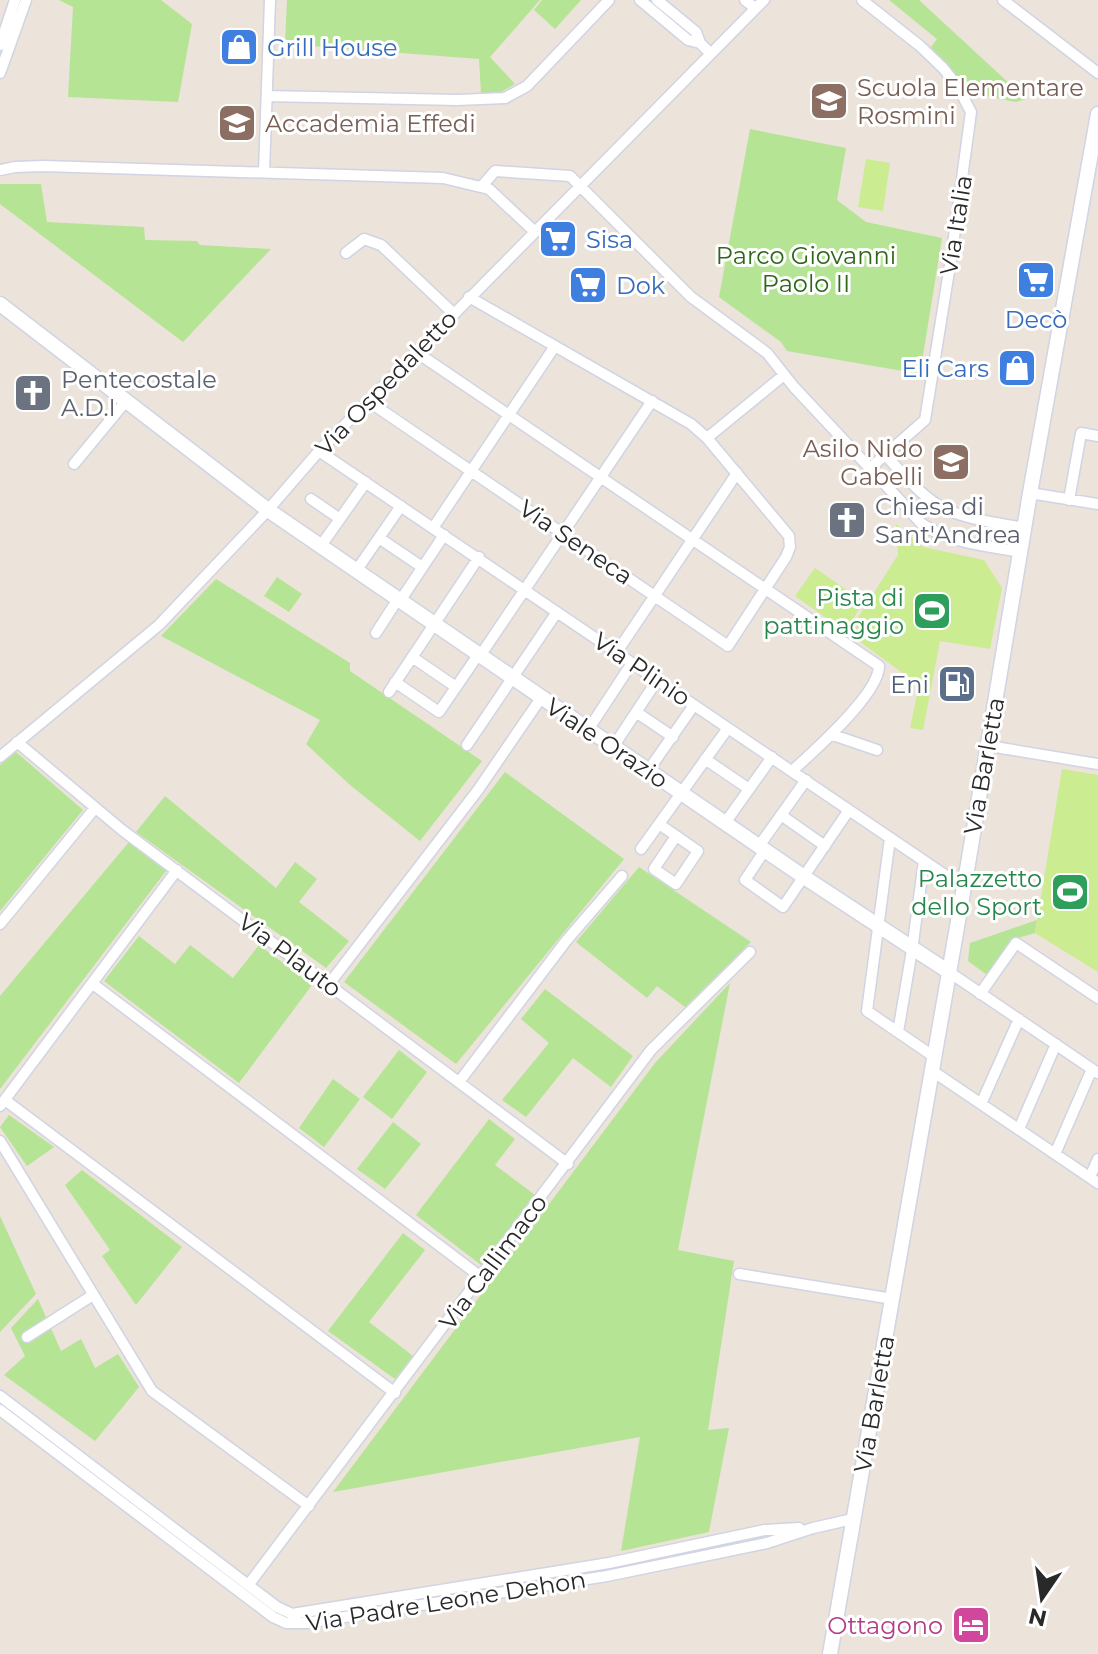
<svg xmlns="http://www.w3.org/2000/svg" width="1098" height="1654" viewBox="0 0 1098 1654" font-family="Montserrat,sans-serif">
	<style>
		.green { fill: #b5e495 }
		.pitch { fill: #cbec90 }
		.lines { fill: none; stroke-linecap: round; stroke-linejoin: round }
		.street-casing { stroke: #d0d4e3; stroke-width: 13 }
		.secondary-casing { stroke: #d0d4e3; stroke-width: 17 }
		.street { stroke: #fff; stroke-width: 10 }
		.secondary { stroke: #fff; stroke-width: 14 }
		.labels { text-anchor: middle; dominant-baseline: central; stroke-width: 6; stroke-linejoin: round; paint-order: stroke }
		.shop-label { font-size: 24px; fill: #366cbe; stroke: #fff; text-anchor: start }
		.education-label { font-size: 24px; fill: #785e54; stroke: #fff; text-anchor: start }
		.street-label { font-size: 24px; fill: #292929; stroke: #fff }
		.park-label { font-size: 24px; fill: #2d6718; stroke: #fff }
		.worship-label { font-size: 24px; fill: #5b616d; stroke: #fff; text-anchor: start }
		.leisure-label { font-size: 24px; fill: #27864d; stroke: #fff; text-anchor: end }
		.service-label { font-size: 24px; fill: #4e5e75; stroke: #fff; text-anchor: end }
		.hotel-label { font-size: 24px; fill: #b23c85; stroke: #fff; text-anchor: end }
	</style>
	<rect width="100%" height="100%" fill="#ece3da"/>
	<path class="green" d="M59,0H161L192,24L178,102L68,97L73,7Z
		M287,0H540L490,57L515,84L499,93H481L479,59L285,44Z
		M542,0H581L555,29L534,10Z
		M889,0H919L1026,99L1016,102L971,93L931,47L937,39Z
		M750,129L846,148L837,200L866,222L942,238L920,374L787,351L781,342L719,297Z
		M0,184H41L47,222L144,227L145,240L197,241L200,245L271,249L183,342L0,204Z
		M277,577L302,594L289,612L264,596Z
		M216,579L350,663V671L482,761L420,841L350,785L306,744L320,720L161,636Z
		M16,752L83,810L0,911V765Z
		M505,772L624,859L456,1064L344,982Z
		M165,796L276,888L295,862L317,879L299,902L349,941L326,968L136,832Z
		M129,842L166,871L0,1089V996Z
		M639,867L751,942L685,1007L657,986L647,998L576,942Z
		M1037,920L1035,933L1011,940L987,975L968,961L970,943Z
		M139,936L175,964L190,945L233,978L259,945L312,985L239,1083L104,981Z
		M730,983L678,1250L734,1261L708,1430L729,1428L709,1532L621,1551L640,1437L333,1492L655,1063Z
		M545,989L633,1056L611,1087L573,1058L526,1117L502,1100L549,1043L521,1019Z
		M399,1050L427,1072L392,1119L363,1097Z
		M333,1079L360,1099L324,1147L299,1128Z
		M9,1115L54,1147L27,1166L0,1127Z
		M489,1119L515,1139L495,1165L535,1195L481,1265L416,1215Z
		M393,1122L421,1144L385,1189L357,1169Z
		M82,1170L182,1247L136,1305L102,1256L110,1250L65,1185Z
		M0,1216L36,1294L0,1332Z
		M403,1233L425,1250L369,1322L413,1356L395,1379L328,1331Z
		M38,1299L61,1351L81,1339L95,1368L118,1354L139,1387L95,1441L4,1375L25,1356L11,1328Z"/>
	<path class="pitch" d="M866,159L890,163L883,211L858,207Z
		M896,524L923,547L984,560L1002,588L990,649L940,641L923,730L910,728L919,685L848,633L898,555Z
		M815,568L864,602L845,631L795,596Z
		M1062,769L1098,775V972L1035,933Z"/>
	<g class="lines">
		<g class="street-casing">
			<path id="street" d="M640,0L688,40L700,43L710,53
				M657,0L696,32L700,43
				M745,0L755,8
				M862,0L920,46L943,68L958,87L971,112L951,259L925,420L869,469
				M1003,0L1098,73
				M0,45L15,0
				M0,73L26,0
				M267,96L457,100L505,98L527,86L609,0
				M0,170L15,167L43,166L443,178L489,189L534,231
				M264,172L270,0
				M482,186L495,171L570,176L691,297L767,353L794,387L922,524C950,543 988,546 1021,552
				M346,253L364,239L381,245L453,313
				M416,352L879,666C879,694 813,752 792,771
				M368,401L728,646L786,557L790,547L789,536L707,438L691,424L469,297
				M707,438L784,375
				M319,451L964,888
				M885,455C903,473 922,498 945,509C970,520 998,523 1024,528
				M74,464L126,401
				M1030,493L1098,504
				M311,499L340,519
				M1069,500L1081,433L1098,436
				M433,528L555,346
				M379,538L422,567
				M320,547L366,482
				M356,571L401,506
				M400,601L444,535
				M376,633L398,599
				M617,652L737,473
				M480,656L652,401
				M412,657L456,687
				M395,682L439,712L478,655
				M389,692L479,557
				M636,712L673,737
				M588,730L632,663
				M833,735L877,750
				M17,742L122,830L568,1164
				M986,743L1001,748L1098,764
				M467,745L557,612
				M613,747L652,688
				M0,757L159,625L268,510L319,451L764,0
				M705,759L749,789
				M648,771L694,705
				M781,815L825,846
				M725,823L772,757
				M659,824L698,851L676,884L654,869L676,836
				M890,838L867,1011L933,1056
				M759,846L806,780
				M641,849L728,728
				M765,850L745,880L783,907L849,810
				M0,924L95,808
				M949,972L1098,1073
				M93,984L481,1277
				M329,984L478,790L541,698
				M980,994L1016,943L1098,998
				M898,1032L912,950L924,861
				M931,1070L1098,1183
				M459,1082L566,941L622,876
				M5,1100L395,1393
				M981,1104L1019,1019
				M0,1106L177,870
				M1019,1129L1056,1044
				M0,1141L152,1391L309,1506
				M1055,1154L1092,1069
				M1090,1177L1098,1159
				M739,1274L893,1299
				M27,1337L93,1295
				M0,1396L277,1607L292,1614L609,1563L765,1530L799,1528
				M0,1410L273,1617L286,1623H306L607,1576L767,1543L813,1528L853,1519
				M249,1584L651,1050L750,952"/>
		</g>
		<g class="secondary-casing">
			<path id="secondary" d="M0,304L268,510L804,877L949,972
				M830,1654L968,864L1030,493L1098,114"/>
		</g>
		<use href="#street" class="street"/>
		<use href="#secondary" class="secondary"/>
	</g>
	<defs>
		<g id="shop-square" transform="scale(2)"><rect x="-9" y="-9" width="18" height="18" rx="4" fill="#3f7fe0" stroke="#fff"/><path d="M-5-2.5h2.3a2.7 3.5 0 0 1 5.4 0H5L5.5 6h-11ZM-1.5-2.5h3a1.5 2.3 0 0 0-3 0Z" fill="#fff"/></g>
		<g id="school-square" transform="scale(2)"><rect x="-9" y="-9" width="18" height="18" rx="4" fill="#8d6e63" stroke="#fff"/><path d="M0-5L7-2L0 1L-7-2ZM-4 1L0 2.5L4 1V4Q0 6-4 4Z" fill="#fff"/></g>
		<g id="supermarket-square" transform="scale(2)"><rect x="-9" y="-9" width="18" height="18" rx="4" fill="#3f7fe0" stroke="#fff"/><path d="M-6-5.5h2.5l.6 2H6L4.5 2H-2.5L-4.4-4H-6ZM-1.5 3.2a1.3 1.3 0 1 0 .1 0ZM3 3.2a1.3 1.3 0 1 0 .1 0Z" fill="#fff"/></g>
		<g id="church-square" transform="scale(2)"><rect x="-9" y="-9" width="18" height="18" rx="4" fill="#6b7280" stroke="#fff"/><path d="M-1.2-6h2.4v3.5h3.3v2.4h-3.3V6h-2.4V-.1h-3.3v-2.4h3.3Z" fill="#fff"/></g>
		<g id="stadium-square" transform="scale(2)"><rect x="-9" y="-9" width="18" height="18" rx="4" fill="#2e9e5b" stroke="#fff"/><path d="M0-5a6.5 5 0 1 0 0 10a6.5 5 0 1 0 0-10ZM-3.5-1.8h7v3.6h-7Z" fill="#fff"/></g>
		<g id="fuel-square" transform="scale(2)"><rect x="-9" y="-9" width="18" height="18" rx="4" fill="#5c6f8a" stroke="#fff"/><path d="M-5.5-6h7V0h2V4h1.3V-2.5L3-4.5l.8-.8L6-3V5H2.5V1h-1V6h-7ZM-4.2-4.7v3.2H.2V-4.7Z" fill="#fff"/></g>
		<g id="hotel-square" transform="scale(2)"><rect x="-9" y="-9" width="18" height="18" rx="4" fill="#d1479c" stroke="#fff"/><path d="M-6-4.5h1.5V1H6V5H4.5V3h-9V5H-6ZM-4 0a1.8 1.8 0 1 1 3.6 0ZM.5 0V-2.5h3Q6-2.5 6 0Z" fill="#fff"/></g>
	</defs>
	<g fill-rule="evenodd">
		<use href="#shop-square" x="239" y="47"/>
		<use href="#school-square" x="829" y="101"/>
		<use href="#school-square" x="237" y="123"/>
		<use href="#supermarket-square" x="558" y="239"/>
		<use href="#supermarket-square" x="1036" y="280"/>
		<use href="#supermarket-square" x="588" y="285"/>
		<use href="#shop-square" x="1017" y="368"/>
		<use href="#church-square" x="33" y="393"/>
		<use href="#school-square" x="951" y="462"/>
		<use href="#church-square" x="847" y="520"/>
		<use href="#stadium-square" x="932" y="611"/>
		<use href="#fuel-square" x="957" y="684"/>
		<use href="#stadium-square" x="1070" y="892"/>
		<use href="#hotel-square" x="971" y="1625"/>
	</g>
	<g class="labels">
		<g class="shop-label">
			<text x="267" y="47">Grill House</text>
			<text x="586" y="239">Sisa</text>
			<text x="616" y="285">Dok</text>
			<text x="1036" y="319" text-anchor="middle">Decò</text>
			<text x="989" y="368" text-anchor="end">Eli Cars</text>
		</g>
		<g class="education-label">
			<text x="857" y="87">Scuola Elementare<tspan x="857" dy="28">Rosmini</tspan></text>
			<text x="265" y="123">Accademia Effedi</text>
			<text x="923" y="448" text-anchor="end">Asilo Nido<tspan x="923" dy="28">Gabelli</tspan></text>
		</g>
		<g class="street-label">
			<text transform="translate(956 225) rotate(-81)">Via Italia</text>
			<text transform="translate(386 383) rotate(-46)">Via Ospedaletto</text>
			<text transform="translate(576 542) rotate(34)">Via Seneca</text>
			<text transform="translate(642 669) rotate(34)">Via Plinio</text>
			<text transform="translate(607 743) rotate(34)">Viale Orazio</text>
			<text transform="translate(984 766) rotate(-80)">Via Barletta</text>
			<text transform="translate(290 955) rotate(37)">Via Plauto</text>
			<text transform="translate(493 1262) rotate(-53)">Via Callimaco</text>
			<text transform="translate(874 1404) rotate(-80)">Via Barletta</text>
			<text transform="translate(446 1601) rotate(-9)">Via Padre Leone Dehon</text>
		</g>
		<g class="park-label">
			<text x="806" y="255">Parco Giovanni<tspan x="806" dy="28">Paolo II</tspan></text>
		</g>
		<g class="worship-label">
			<text x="61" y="379">Pentecostale<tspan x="61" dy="28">A.D.I</tspan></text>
			<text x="875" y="506">Chiesa di<tspan x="875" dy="28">Sant'Andrea</tspan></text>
		</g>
		<g class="leisure-label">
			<text x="904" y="597">Pista di<tspan x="904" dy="28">pattinaggio</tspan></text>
			<text x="1042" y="878">Palazzetto<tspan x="1042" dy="28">dello Sport</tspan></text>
		</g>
		<g class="service-label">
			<text x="929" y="684">Eni</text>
		</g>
		<g class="hotel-label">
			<text x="943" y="1625">Ottagono</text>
		</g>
	</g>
	<g transform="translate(1042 1598) rotate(193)" stroke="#ffffff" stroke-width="6" paint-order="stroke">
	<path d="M0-6L14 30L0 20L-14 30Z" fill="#292929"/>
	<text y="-12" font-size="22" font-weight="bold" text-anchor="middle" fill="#292929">N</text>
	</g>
</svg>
